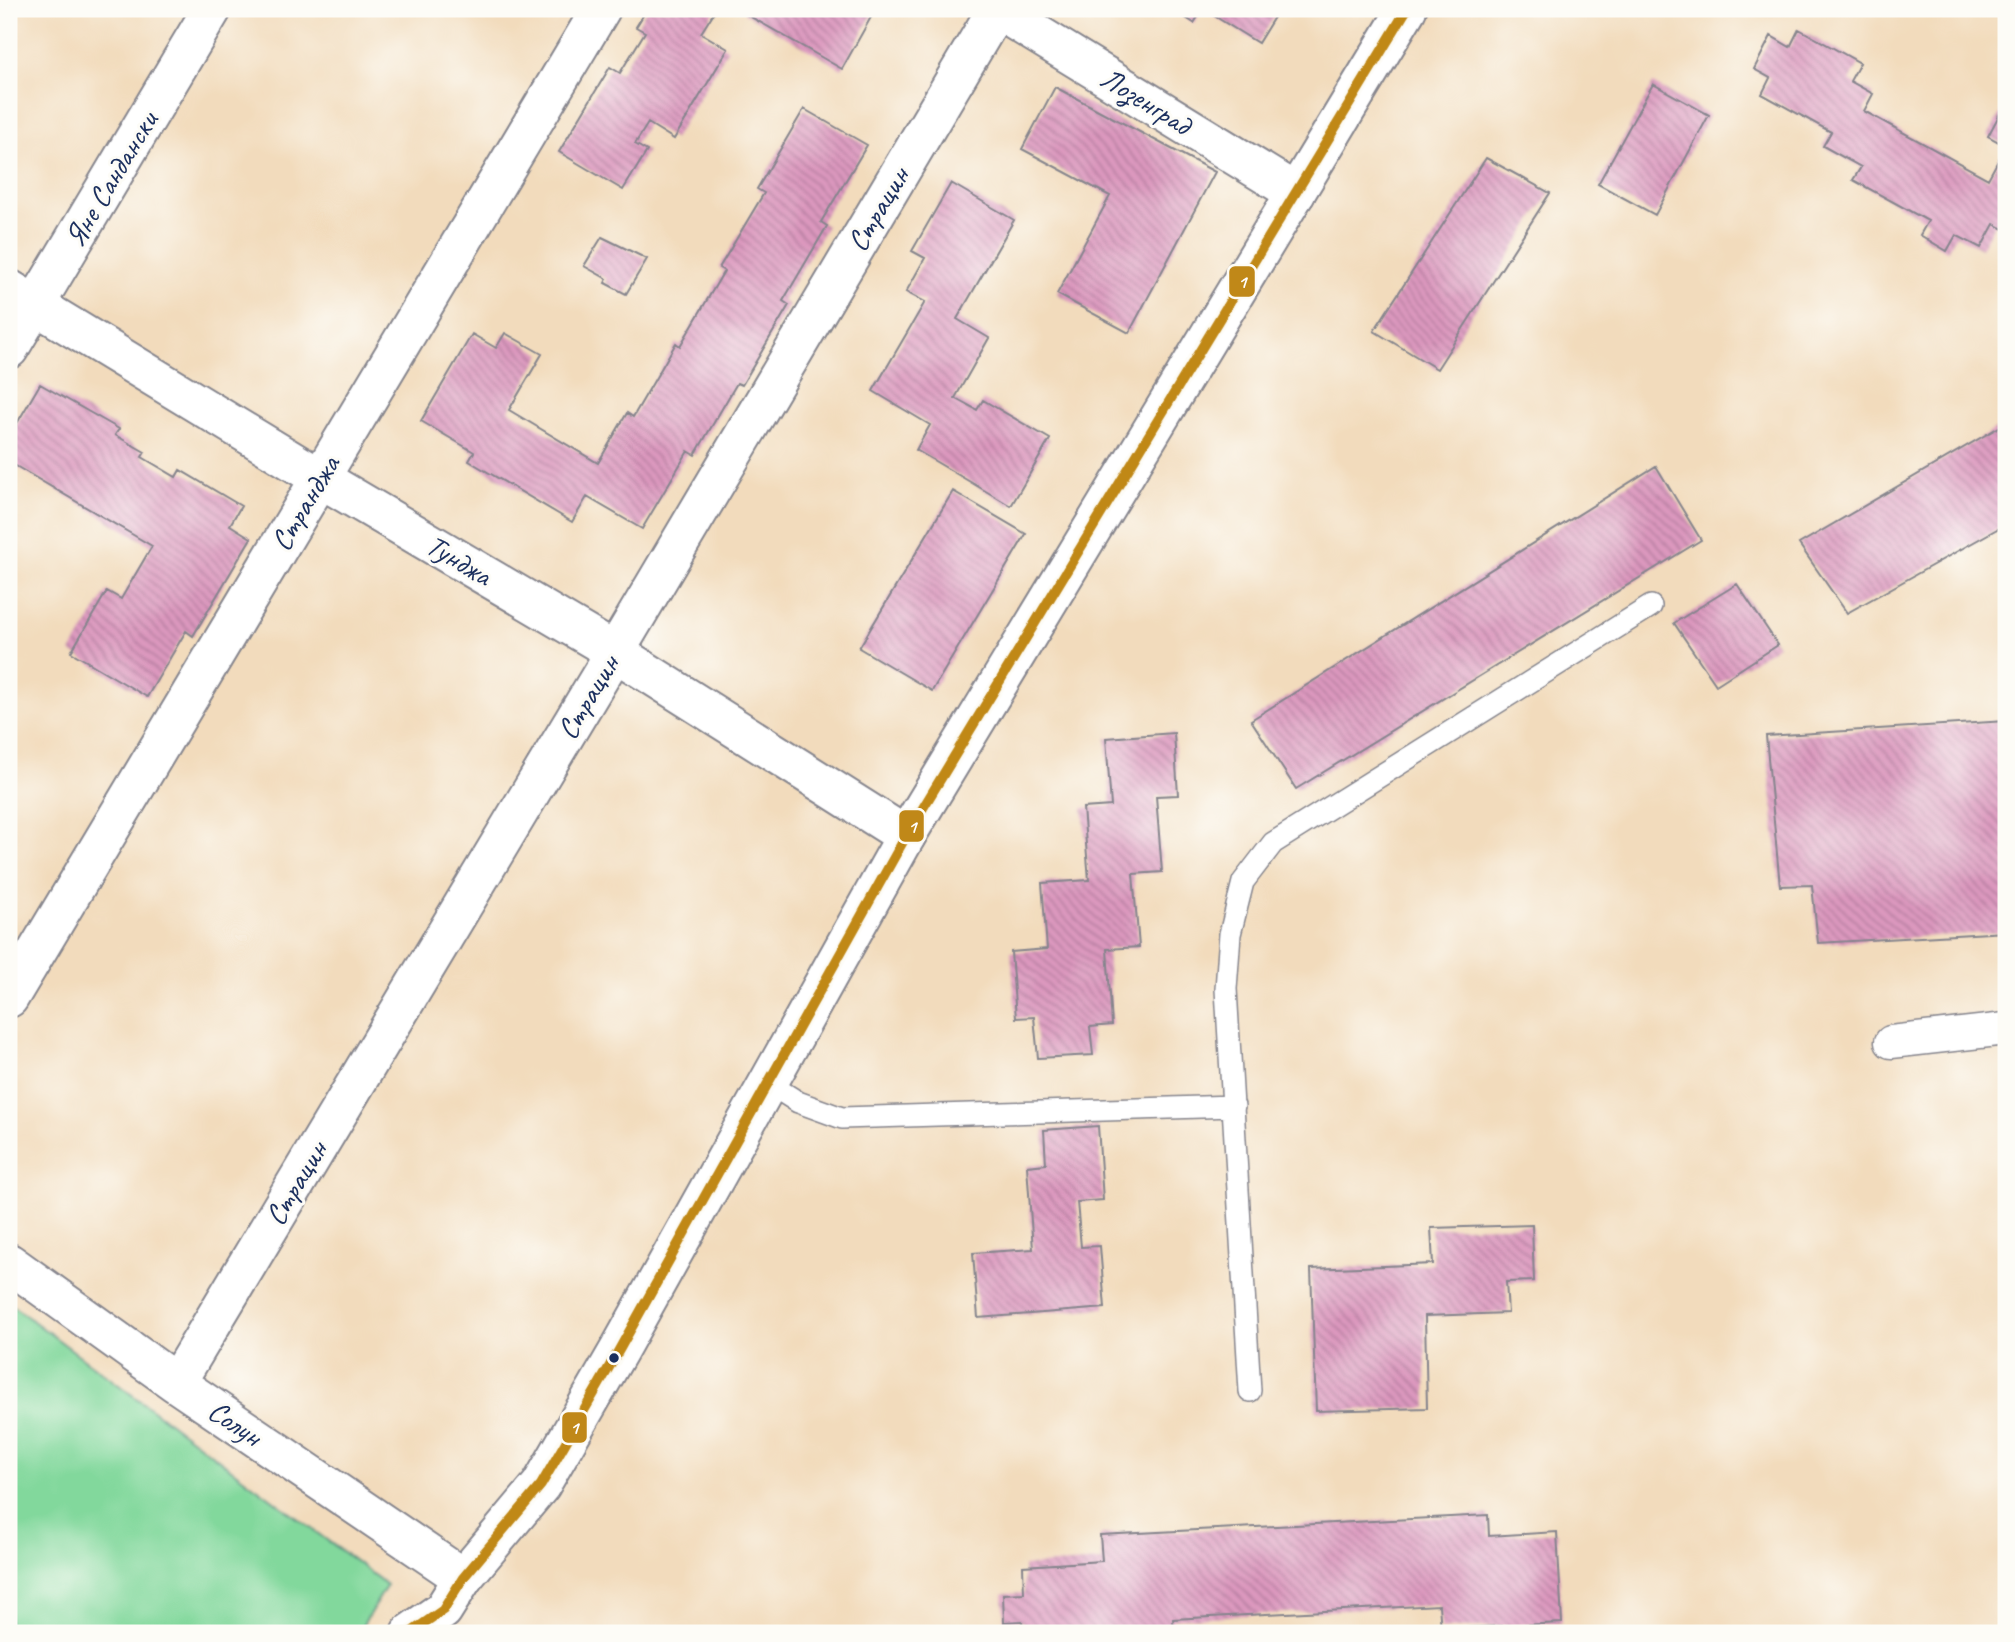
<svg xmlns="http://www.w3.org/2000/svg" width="2015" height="1642" viewBox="0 0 2015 1642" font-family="Caveat,sans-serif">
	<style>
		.green { fill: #82d89c; stroke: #4e847d; stroke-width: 2 }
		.building { fill: url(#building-back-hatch) }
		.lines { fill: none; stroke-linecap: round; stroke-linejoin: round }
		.service-casing { stroke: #86858d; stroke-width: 24 }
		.pedestrian-casing { stroke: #86858d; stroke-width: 35 }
		.minor-casing { stroke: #86858d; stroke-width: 42 }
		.tertiary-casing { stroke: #86858d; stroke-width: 42 }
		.service { stroke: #fff; stroke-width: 21 }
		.pedestrian { stroke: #fff; stroke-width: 32 }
		.minor { stroke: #fff; stroke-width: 38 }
		.tertiary { stroke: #fff; stroke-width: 38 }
		.bus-1-casing { stroke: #fdfcf7; stroke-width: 16 }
		.bus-1 { stroke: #c08818; stroke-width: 10 }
		.bus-dot { fill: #1b2f5e; stroke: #fdfcf7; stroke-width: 2.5 }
		.labels { text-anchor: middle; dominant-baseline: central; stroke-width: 6; stroke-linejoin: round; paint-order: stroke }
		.street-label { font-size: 30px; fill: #1b2f5e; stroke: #fdfcf7 }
		.line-badge { stroke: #fdfcf7; stroke-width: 2.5 }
		.badge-label { font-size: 19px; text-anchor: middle; font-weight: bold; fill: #fff }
	</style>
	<defs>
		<pattern id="building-back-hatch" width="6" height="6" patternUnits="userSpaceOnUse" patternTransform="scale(1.75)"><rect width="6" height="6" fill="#dc98be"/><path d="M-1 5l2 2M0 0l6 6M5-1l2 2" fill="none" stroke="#b27c9e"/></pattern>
	</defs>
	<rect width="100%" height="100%" fill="#fdfcf7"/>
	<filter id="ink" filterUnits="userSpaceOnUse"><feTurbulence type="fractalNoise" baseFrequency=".0143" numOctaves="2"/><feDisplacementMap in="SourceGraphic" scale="14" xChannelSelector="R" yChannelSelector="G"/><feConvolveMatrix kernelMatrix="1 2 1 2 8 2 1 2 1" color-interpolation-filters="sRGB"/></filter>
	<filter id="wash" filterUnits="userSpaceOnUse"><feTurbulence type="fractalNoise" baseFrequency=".00686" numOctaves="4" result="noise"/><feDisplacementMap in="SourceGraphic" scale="28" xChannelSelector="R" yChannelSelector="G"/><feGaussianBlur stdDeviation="1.57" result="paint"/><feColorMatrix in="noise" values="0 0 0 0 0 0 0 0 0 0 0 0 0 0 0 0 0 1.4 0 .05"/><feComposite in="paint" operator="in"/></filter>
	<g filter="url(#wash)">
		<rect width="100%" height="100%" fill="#f2dbbc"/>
		<path class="green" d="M9,1303L387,1585L358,1633H9Z"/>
		<g id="blocks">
			<path class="building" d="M647,9H716L701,33L728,49L674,139L648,123L635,144L647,151L623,190L559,152L610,67L620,73L645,32L636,27Z
				M746,9H873L875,10L842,69L744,13Z
				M1172,9H1279L1258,43L1203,9L1194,23Z
				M1799,29L1860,63L1850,81L1873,94L1864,111L1988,179L2006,146V230L1994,224L1981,248L1956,235L1947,251L1920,235L1928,221L1853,180L1861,167L1823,146L1831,132L1762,94L1770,78L1754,69L1771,36L1790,47Z
				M1653,84L1709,115L1655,215L1598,184Z
				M1055,87L1215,172L1129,333L1057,294L1110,196L1022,149Z
				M2006,102V146L1988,136Z
				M804,109L867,145L821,222L827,226L783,301L789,305L742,385L737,383L695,455L688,451L642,529L587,497L572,522L469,461L474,452L421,421L472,334L496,348L505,333L542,354L509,410L598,463L627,413L633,417L676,343L680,346L724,271L719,268L764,193L757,189Z
				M1486,158L1550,193L1437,369L1374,331Z
				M951,183L1014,220L957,319L989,338L955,398L977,410L983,400L1050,439L1011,506L916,450L930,425L873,391L925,302L906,292L925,258L912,251Z
				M602,237L647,259L626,294L605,283L607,279L584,266Z
				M40,384L119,429L115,435L145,452L142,457L176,477L180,470L241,506L230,525L251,538L193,636L186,631L147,697L71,652L107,591L121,599L152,546L9,462V437Z
				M2006,423V524L1847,613L1799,544Z
				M1656,466L1701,540L1296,789L1251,720Z
				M953,491L1026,534L932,691L859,648Z
				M1737,584L1778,645L1716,685L1674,623Z
				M2006,721V932L1818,943L1812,885L1780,886L1766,736Z
				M1174,733L1178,795L1156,796L1162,872L1133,874L1139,947L1107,949L1112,1025L1090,1027L1093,1055L1038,1058L1034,1017L1016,1018L1011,952L1047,949L1042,883L1089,880L1083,808L1111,806L1106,738Z
				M1098,1126L1103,1200L1077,1202L1081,1247L1100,1246L1105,1308L978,1318L973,1253L1033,1249L1027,1166L1046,1164L1044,1130Z
				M1532,1225L1534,1281L1506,1282L1508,1313L1425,1316L1427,1408L1316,1411L1311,1269L1433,1264L1431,1228Z
				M1488,1515L1489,1536L1557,1532L1562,1623L1441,1629L1439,1605L1173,1619L1174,1633H1023L1022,1621L1004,1622L1003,1594L1024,1593L1023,1566L1102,1561L1100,1535Z"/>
		</g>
	</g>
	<g filter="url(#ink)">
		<use href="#blocks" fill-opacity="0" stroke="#86858d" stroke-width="2"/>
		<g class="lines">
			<g class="service-casing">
				<path id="service" d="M768,1083L798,1102L842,1118L1234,1106
					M1250,1391L1226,989L1230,934L1243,882L1273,843L1651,606"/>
			</g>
			<g class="pedestrian-casing">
				<path id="pedestrian" d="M1891,1042L2006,1029"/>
			</g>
			<g class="minor-casing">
				<path id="minor" d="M996,9L1296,193
					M9,289L320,478L615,652L906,836
					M9,349L212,9
					M9,998L601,9
					M9,1263L176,1383L463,1578
					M176,1383L615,652L997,9"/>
			</g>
			<g class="tertiary-casing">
				<path id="tertiary" d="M410,1633L443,1610L463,1578L541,1485L619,1350L906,836L1407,9"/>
			</g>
			<use href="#service" class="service"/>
			<use href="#pedestrian" class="pedestrian"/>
			<use href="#minor" class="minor"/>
			<use href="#tertiary" class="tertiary"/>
			<g class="bus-1-casing">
				<path id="bus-1" d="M410,1633L443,1610L463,1578L541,1485L619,1350L906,836L1407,9"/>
			</g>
			<use href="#bus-1" class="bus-1"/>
		</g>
	</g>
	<circle class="bus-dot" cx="614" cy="1358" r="6"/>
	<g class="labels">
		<g class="street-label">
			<text transform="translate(1146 101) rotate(32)">Лозенград</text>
			<text transform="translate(111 179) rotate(-59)">Яне Сандански</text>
			<text transform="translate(878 209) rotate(-59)">Страцин</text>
			<text transform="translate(305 503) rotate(-59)">Странджа</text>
			<text transform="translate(459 560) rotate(31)">Тунджа</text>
			<text transform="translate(588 697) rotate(-59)">Страцин</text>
			<text transform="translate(296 1183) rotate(-59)">Страцин</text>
			<text transform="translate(235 1423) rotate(34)">Солун</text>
		</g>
	</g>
	<g class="line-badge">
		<rect x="1228" y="265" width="28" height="33" rx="7" fill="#c08818"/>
		<rect x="898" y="809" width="27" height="34" rx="7" fill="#c08818"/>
		<rect x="561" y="1411" width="27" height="33" rx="7" fill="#c08818"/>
	</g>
	<g class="badge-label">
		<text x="1242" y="288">1</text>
		<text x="912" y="833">1</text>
		<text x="574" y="1434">1</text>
	</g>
	<rect width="2015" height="1642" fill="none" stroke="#fdfcf7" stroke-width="35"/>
</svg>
